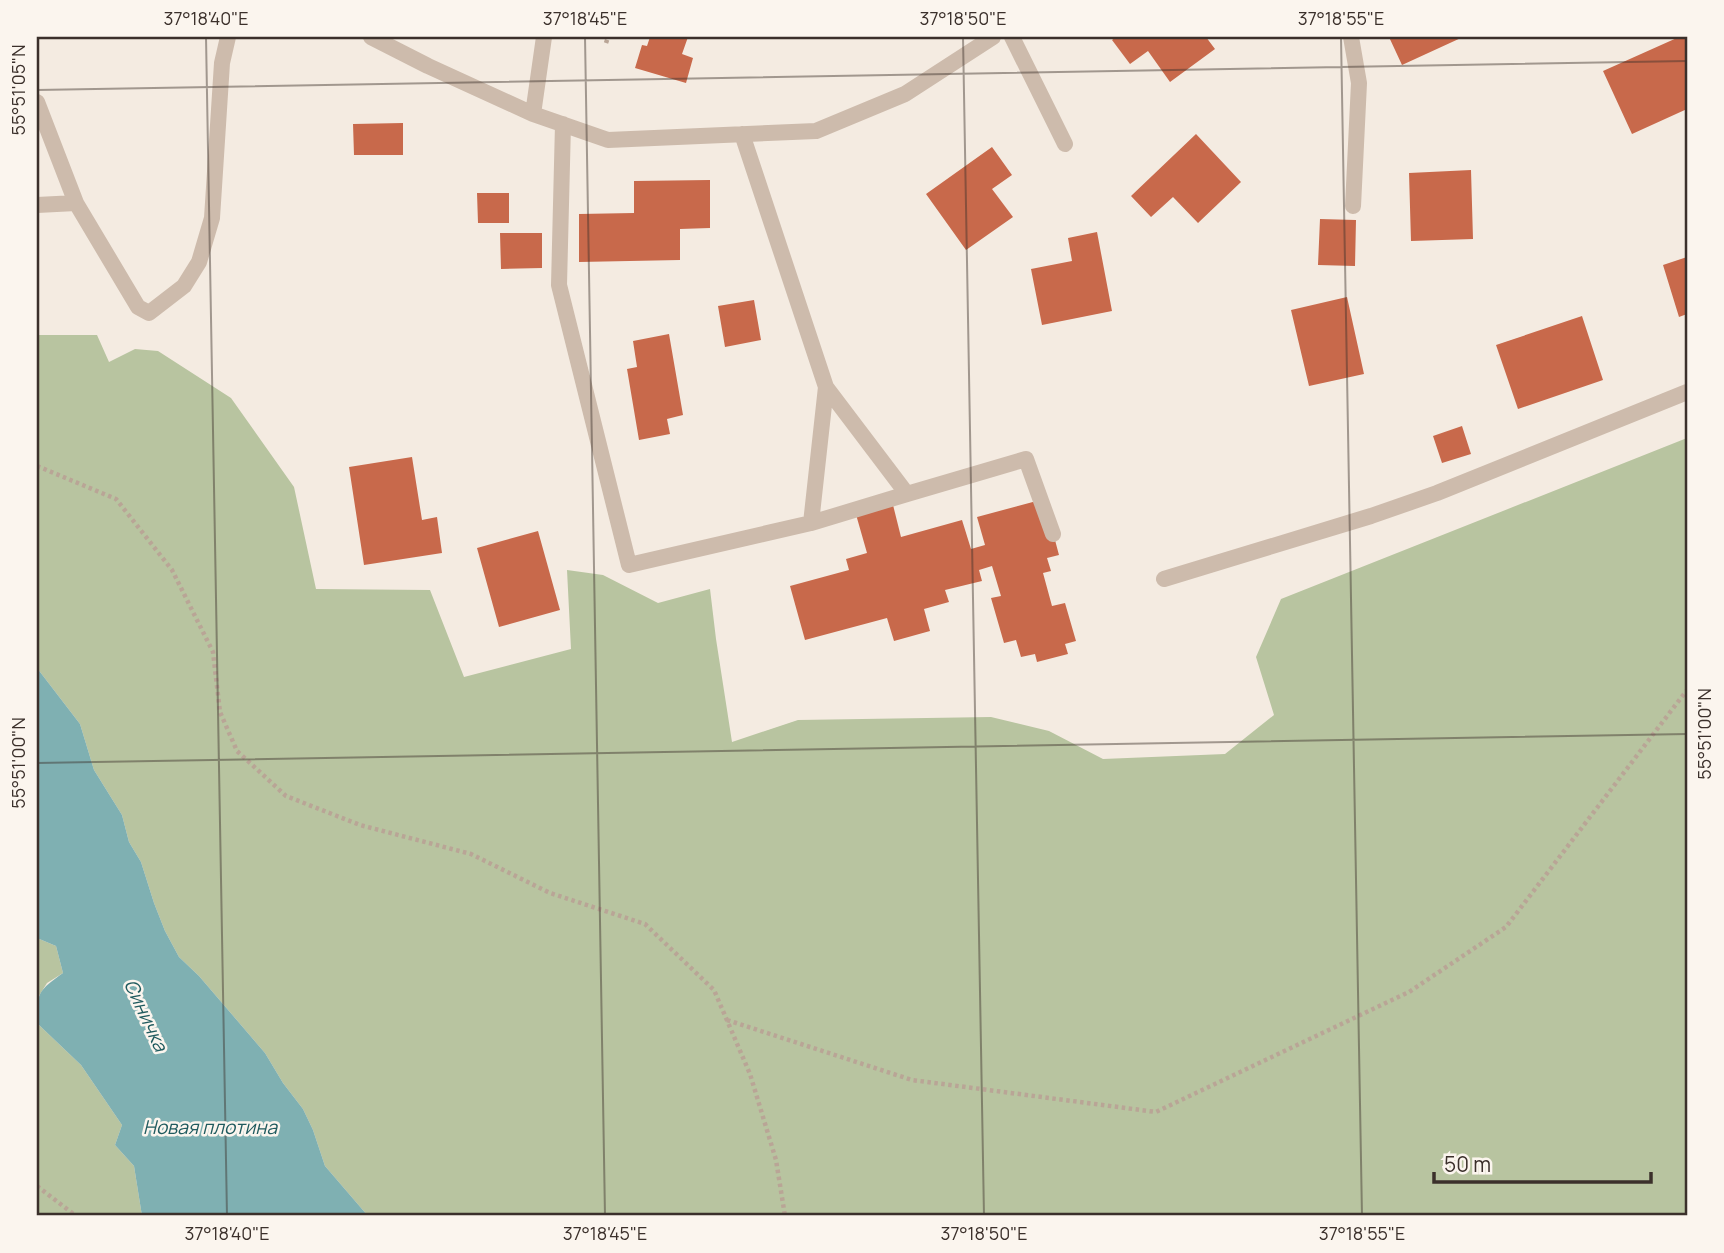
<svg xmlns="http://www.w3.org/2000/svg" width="1724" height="1253" viewBox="0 0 1724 1253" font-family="Manrope,sans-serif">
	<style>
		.green { fill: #b8c4a0 }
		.water { fill: #7fb0b2 }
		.building { fill: #c8694b }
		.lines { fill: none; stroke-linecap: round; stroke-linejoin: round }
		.path { stroke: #b9a596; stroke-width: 4.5; stroke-dasharray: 3.5 3.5; stroke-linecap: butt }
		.service { stroke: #cdbbac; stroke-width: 16 }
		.ticks { fill: none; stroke: #3b302b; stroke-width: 2; stroke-opacity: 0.45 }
		.labels { text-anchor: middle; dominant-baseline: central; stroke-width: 5; stroke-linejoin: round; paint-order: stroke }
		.water-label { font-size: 19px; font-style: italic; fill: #1f5a5e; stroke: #fbf5ee }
		.neatline { fill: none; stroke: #3b302b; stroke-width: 2.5 }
		.ticks-label { font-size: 18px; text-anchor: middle; fill: #3b302b }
	</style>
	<rect width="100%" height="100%" fill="#f4ebe1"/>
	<path class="green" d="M37,335H97L109,362L135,349L158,351L231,398L294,487L316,589L430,590L464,677L571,649L567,570L603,575L658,603L710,589L716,639L732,742L798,720L991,717L1049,731L1103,759L1225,754L1274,715L1256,657L1281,599L1687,438V1216H368L325,1166L313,1130L303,1109L283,1083L265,1053L199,976L179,957L165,931L154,903L141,862L129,842L122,815L94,770L80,724L37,668Z
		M37,938L56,946L63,973L47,983L37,999Z
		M37,1005L39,1025L81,1065L122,1125L115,1145L134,1166L142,1216H37Z"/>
	<path class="water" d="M37,668L80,724L94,770L122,815L129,842L141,862L154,903L165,931L179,957L199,976L265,1053L283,1083L303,1109L313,1130L325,1166L368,1216H142L134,1166L115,1145L122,1125L81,1065L39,1025C36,993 37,992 63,973L56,946L37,938Z"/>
	<path class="building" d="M650,37H688L682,54L693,58L686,83L635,68L642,45L647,46Z
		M1116,37H1206L1215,49L1170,82L1148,51L1130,64L1112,40Z
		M1389,37H1463L1402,65Z
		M1679,37H1687V109L1632,134L1603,71Z
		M403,123V155H354L353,124Z
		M1196,134L1241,182L1198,223L1173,197L1151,217L1131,196Z
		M992,147L1012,175L992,189L1013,217L966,250L926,194Z
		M1471,170L1473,239L1411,241L1409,173Z
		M710,180V228L680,229V260L579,262V214L634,213V181Z
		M477,193H509V223H478Z
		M1320,219L1356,220L1355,266L1318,265Z
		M1097,232L1112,311L1042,325L1031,269L1072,261L1068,238Z
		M500,233H542V268L501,269Z
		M1687,257V314L1679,317L1663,265Z
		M1347,297L1364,374L1309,386L1291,310Z
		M754,300L761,340L725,347L718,306Z
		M1582,316L1603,380L1518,409L1496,345Z
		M669,334L683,415L667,419L670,434L639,440L627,369L637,367L633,341Z
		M1462,426L1471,454L1442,463L1433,436Z
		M412,457L422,520L437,517L442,553L364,565L349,467Z
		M1044,499L1059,555L1047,558L1051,571L1043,573L1052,606L1065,603L1076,641L1065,644L1068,654L1037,662L1035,654L1021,657L1016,640L1004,643L991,598L1001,596L992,566L979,570L982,581L945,590L949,602L924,609L930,631L894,641L887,618L805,640L790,586L849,570L846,559L867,553L855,511L892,501L901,537L962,520L971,549L985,545L977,517Z
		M538,531L560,610L499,627L477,548Z"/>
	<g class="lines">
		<path class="path" d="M606,43L608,37
			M37,466L116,499L172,570L213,652L220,712L237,751L286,796L360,825L471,854L550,893L645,924L714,990L750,1074L776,1160L785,1216
			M727,1020L912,1080L1156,1112L1409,992L1506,927L1687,690
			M37,1186L76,1216"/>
		<path class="service" d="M371,37L428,66L533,114L608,140L816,131L905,94L993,37
			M1012,37L1065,144
			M1351,37L1359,83L1353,206
			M37,102L76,203
			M533,114L544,37
			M563,124L559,285L629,565L811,523L826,387L742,134
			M37,205L76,203L138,307L149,313L184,286L199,262L212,218L222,63L228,37
			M907,494L1026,459L1053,534
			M811,523L907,494L826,387
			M1164,579L1371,516L1437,493L1687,392"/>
	</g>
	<path class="ticks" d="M206,37L227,1216M585,37L605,1216M963,37L984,1216M1341,37L1362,1216M37,90L1687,61M37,763L1687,734"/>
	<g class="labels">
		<g class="water-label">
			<text transform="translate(146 1015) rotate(65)">Синичка</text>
			<text x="210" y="1127">Новая плотина</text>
		</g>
	</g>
	<rect width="1724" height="1253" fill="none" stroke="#fbf5ee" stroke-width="77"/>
	<path d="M1434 1172v10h217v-10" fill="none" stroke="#3b302b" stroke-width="3.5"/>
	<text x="1444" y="1172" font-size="21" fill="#3b302b" stroke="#fbf5ee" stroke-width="5" paint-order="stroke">50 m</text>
	<rect x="38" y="38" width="1648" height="1176" class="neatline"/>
	<g class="ticks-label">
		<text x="206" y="25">37°18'40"E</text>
		<text x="585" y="25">37°18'45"E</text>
		<text x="963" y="25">37°18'50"E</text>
		<text x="1341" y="25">37°18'55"E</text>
		<text transform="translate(19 90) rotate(-90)" y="6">55°51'05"N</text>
		<text transform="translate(1705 734) rotate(-90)" y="6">55°51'00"N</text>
		<text transform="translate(19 763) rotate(-90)" y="6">55°51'00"N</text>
		<text x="227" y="1240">37°18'40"E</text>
		<text x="605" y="1240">37°18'45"E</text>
		<text x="984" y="1240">37°18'50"E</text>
		<text x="1362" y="1240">37°18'55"E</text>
	</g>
</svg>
